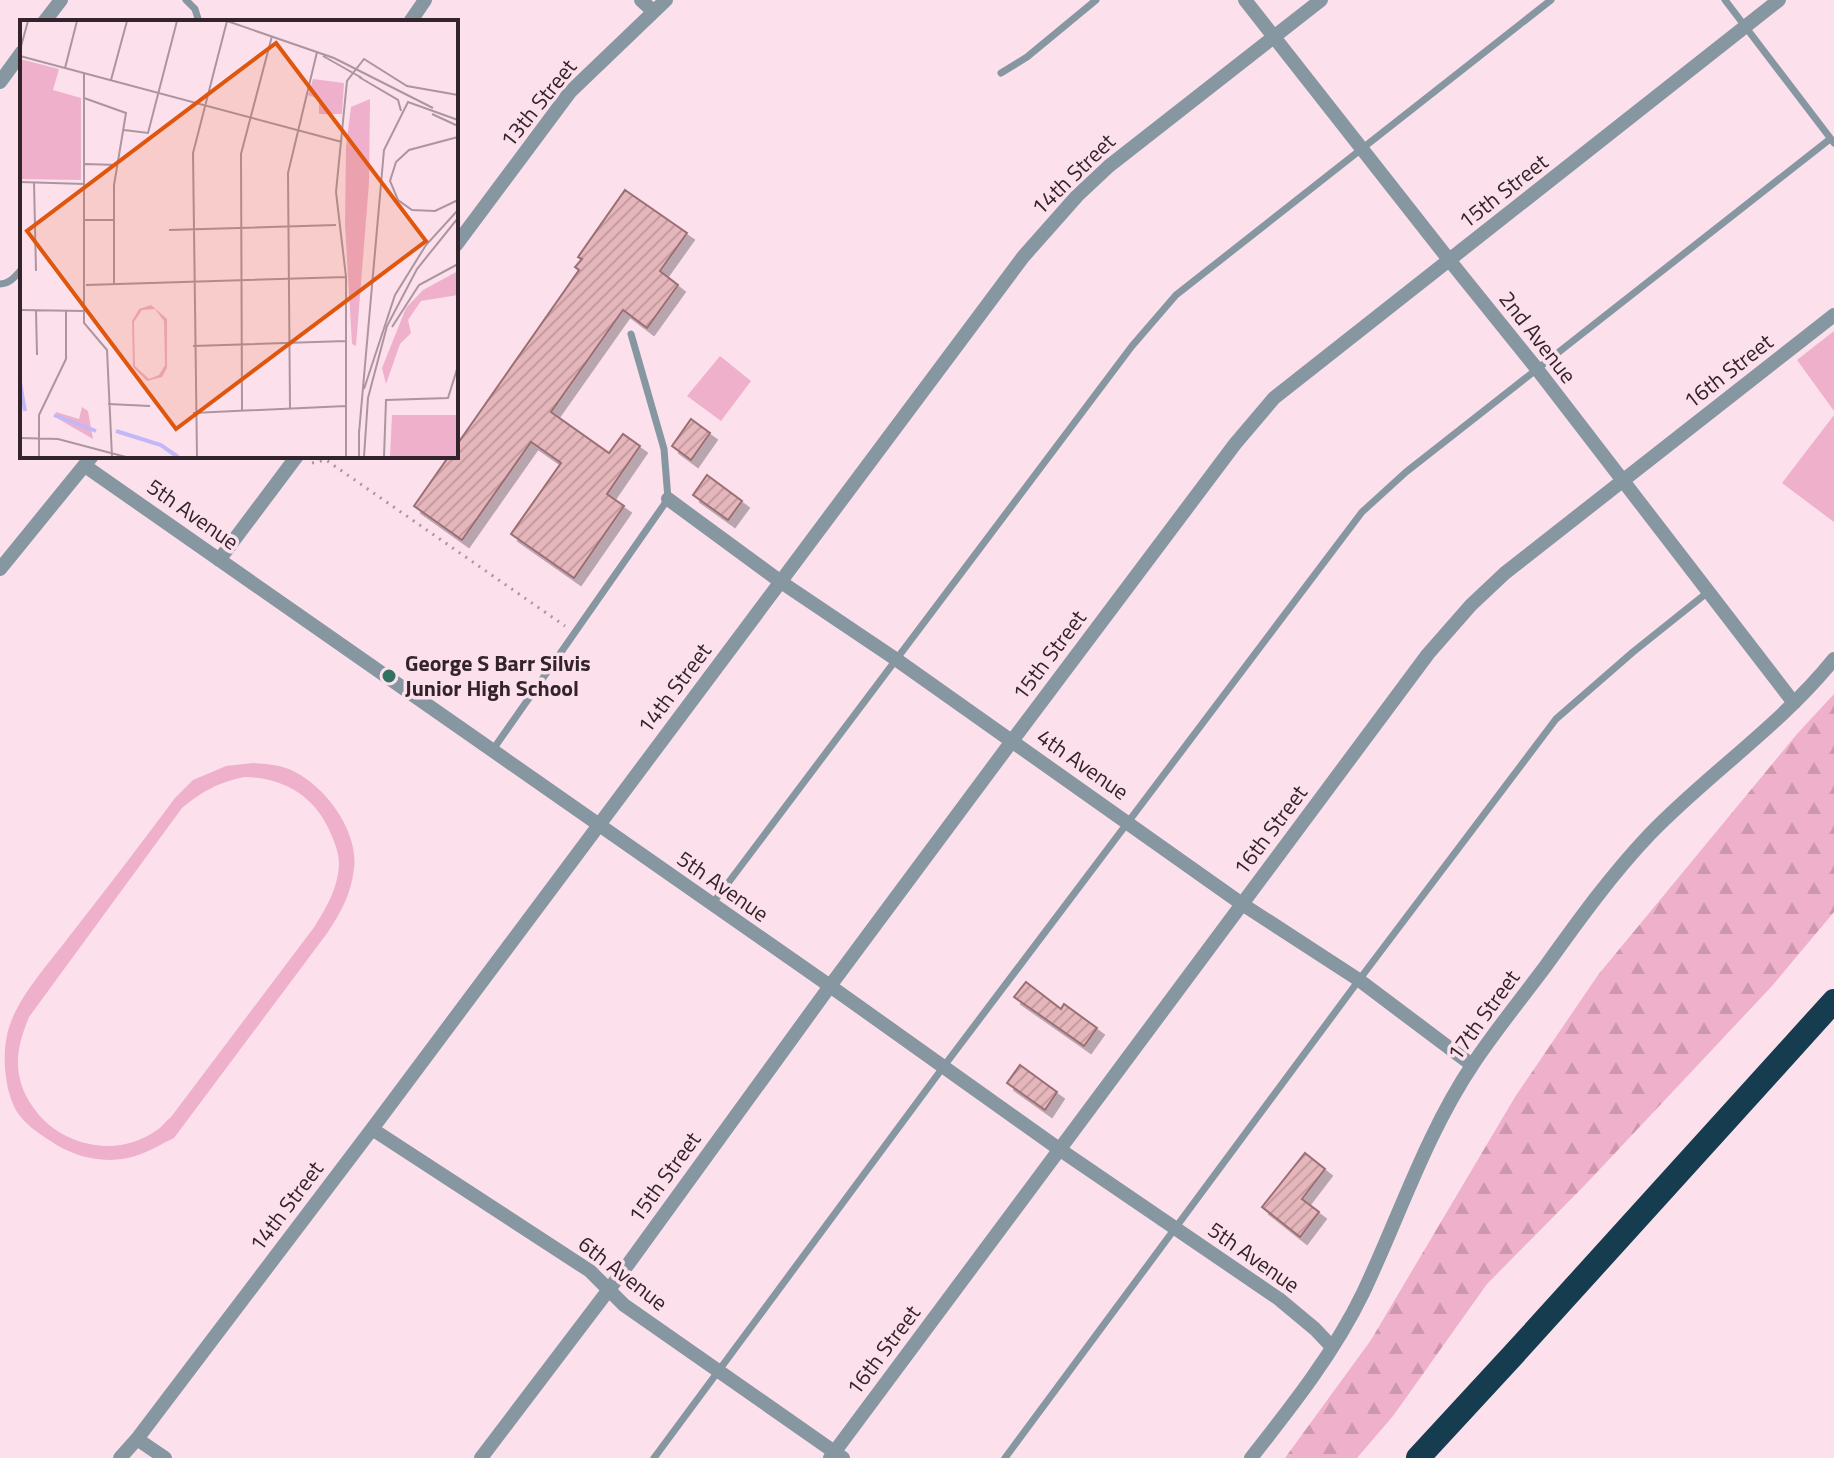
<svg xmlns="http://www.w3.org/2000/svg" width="1834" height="1458" viewBox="0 0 1834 1458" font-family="'Titillium Web',sans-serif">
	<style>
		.forest { fill: url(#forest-firs) }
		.park { fill: #efb0cb; fill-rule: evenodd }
		.building { fill: url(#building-hatch); stroke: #9a6f74; stroke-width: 2; filter: url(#shadow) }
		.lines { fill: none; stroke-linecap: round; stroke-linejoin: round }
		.path { stroke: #ab959e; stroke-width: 3; stroke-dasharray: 2 6; stroke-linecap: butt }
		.lane { stroke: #8697a1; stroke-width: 7 }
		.street { stroke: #8697a1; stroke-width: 14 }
		.highway { stroke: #153c4f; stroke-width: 24 }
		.poi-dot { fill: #337260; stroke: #fce1ec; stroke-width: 3 }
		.labels { text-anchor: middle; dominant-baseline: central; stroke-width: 7; stroke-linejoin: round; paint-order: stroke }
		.street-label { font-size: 22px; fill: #33232a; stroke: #fce1ec }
		.poi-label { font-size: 22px; font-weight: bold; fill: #33232a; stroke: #fce1ec; text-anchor: start }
		.inset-river { fill: none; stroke: #c2b8f7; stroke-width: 4 }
		.inset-road { fill: none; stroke: #ac959e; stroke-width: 2 }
		.view { fill: #df560e; fill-opacity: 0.15; stroke: #df560e; stroke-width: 4 }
		.inset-edge { fill: none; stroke: #33232a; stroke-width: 4 }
	</style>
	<defs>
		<pattern id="forest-firs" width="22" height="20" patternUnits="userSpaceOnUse" patternTransform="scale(2)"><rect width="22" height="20" fill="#efb0cb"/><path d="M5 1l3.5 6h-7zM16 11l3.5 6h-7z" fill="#cd97ae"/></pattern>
		<pattern id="building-hatch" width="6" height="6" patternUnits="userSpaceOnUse" patternTransform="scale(2)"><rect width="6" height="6" fill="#e5b6bb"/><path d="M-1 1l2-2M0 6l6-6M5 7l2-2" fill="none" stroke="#c59ca1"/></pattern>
		<filter id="shadow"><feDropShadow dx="7" dy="7" stdDeviation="0" flood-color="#0004"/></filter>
	</defs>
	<rect width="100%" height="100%" fill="#fce1ec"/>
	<path class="forest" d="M1834,694V912L1772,986L1585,1185L1487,1284L1393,1416L1357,1458H1285L1371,1340L1515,1097L1598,975L1797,734Z"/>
	<path class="park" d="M1834,331V411L1797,360Z
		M720,356L751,381L721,421L687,396Z
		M1834,415V522L1782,483Z
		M253,763C267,764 282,765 295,772C327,788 359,833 354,869C351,894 341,912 328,932L174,1138C163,1143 152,1150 141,1154C110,1166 76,1159 49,1140C38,1133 25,1124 17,1112C5,1092 2,1058 7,1035C14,1001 47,966 68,938C104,892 140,845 175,798L193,780L226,766ZM244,777C285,778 315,796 331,834C335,843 339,854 339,864C338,888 327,906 315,926L171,1117C166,1121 162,1127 157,1130C120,1157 68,1148 39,1115C32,1106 24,1095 21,1083C14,1060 20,1039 29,1017L182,808C203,791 217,783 244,777Z"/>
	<path class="building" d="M625,190L687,233L660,271L678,285L647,328L623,310L551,412L609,453L623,434L640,446L607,494L624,506L574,578L511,534L561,463L531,442L462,540L414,506L449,456H456V446L579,270L575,267L582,259L578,257Z
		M691,419L710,433L691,460L672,446Z
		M707,475L742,501L728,520L693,495Z
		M1026,982L1061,1009L1064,1004L1097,1028L1084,1046L1014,997Z
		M1020,1065L1057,1092L1045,1110L1007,1083Z
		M1305,1153L1325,1169L1302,1199L1319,1212L1300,1237L1262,1207Z"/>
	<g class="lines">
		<path class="path" d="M312,463L326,460L565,626"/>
		<path class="lane" d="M186,0L195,9L199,22
			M1725,0L1834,143
			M1001,73L1027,57L1096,0
			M0,284C11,283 15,276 22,269
			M492,751L668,499L664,449L631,334
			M713,903L1132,346L1176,295L1551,0
			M654,1458L944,1066L1362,512L1406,472L1830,139
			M1005,1458L1359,980L1556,719L1633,652L1708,592"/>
		<path class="street" d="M641,0L653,11
			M1245,0L1450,261L1537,369L1794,703
			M44,22L61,0
			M410,22L425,0
			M0,82L22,52
			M456,245L570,92L666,0
			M85,466L830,986L1059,1149L1279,1299L1315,1329L1332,1347
			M668,499L781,582L897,660L1242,904L1359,980L1472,1065
			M219,560L297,456
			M0,569L92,456
			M372,1129L590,1271L624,1305L843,1458
			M137,1439L165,1458
			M120,1458L137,1439L372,1129L1023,257L1077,196L1109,166L1321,0
			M481,1458L629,1263L830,986L1012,741L1235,444L1274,398L1779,0
			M830,1458L1428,654L1471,605L1505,573L1834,315
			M1251,1458C1292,1406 1334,1353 1363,1293C1399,1217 1426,1134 1473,1064C1495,1031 1521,999 1545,967C1578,921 1611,875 1650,834C1709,773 1780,726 1834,659"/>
		<path class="highway" d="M1418,1458L1514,1354L1834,1001"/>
	</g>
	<circle class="poi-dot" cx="389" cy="676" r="8"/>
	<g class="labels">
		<g class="street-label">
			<text transform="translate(538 103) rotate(-51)">13th Street</text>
			<text transform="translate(1073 174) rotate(-44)">14th Street</text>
			<text transform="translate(1503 191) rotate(-38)">15th Street</text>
			<text transform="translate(1538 337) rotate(52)">2nd Avenue</text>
			<text transform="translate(1728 371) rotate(-38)">16th Street</text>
			<text transform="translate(193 514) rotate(35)">5th Avenue</text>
			<text transform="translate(1049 655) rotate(-53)">15th Street</text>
			<text transform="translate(674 688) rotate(-53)">14th Street</text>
			<text transform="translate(1083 764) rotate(35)">4th Avenue</text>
			<text transform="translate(1270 830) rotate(-53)">16th Street</text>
			<text transform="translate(723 886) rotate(35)">5th Avenue</text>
			<text transform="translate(1483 1015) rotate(-54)">17th Street</text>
			<text transform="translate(664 1177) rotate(-54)">15th Street</text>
			<text transform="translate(286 1206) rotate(-53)">14th Street</text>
			<text transform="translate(1254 1257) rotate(35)">5th Avenue</text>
			<text transform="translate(623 1273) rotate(38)">6th Avenue</text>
			<text transform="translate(883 1350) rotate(-53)">16th Street</text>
		</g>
		<g class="poi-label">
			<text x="405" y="663">George S Barr Silvis<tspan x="405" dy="25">Junior High School</tspan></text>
		</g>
	</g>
	<g transform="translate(20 20)">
		<rect width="438" height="438" fill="#fce1ec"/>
		<path d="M350,79L349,163L336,326L332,324L325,205L326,126L331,87ZM438,251V275L401,281L388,300L391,313L380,324L366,364L362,348L386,288L403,270ZM62,387L68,391L73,419L35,397L36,392L59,399Z" fill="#efb0cb"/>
		<path d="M0,39L39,49L33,70L61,78V160L0,159ZM293,59L324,63L322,94H299V79L288,75ZM131,285L147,299V348L142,357L127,361L113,347L112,301L119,289ZM135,289L144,301L145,345L139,355L129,359L115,346L114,302L122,290ZM372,395H438V437H370Z" fill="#efb0cb" fill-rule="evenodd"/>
		<path class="inset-river" d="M0,363L5,391M34,395L76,411M96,411L141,425L158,437"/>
		<path class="inset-road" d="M207,1L314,38L413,88M0,30L8,1M0,36L322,122M303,36L342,58M45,48L57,1M64,53V303L87,330L92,437M339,57L378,80L381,91M91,60L107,1M64,78L106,93L94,165V264M412,94L438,106M104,110L128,113L157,1M438,117L389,130L376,142L370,161L378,180L392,190L415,191L438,180M65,144L97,145M0,162L65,164M14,162L16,251M65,200H94M149,210L316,205M66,265L326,257M0,290L65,291M16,290L17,335M372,307L399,265L438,244M173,326L326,321M344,369L375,275L406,225L438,190M88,384L130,386M270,388L268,153L297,32M222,390L221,134L252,16M173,393L326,386M339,413L364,130L388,82L438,100M0,418L38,419L106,437M19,437V395L46,339V291M177,437L173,133L207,1M326,437V257L316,172L327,61L344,39L387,66L438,75M339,437V410M344,437L348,378L367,306L397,249L438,198M364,437L366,380L428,378L438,346"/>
		<path class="view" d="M256,23L406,221L156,409L7,211Z"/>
		<rect width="438" height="438" class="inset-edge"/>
	</g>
</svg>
